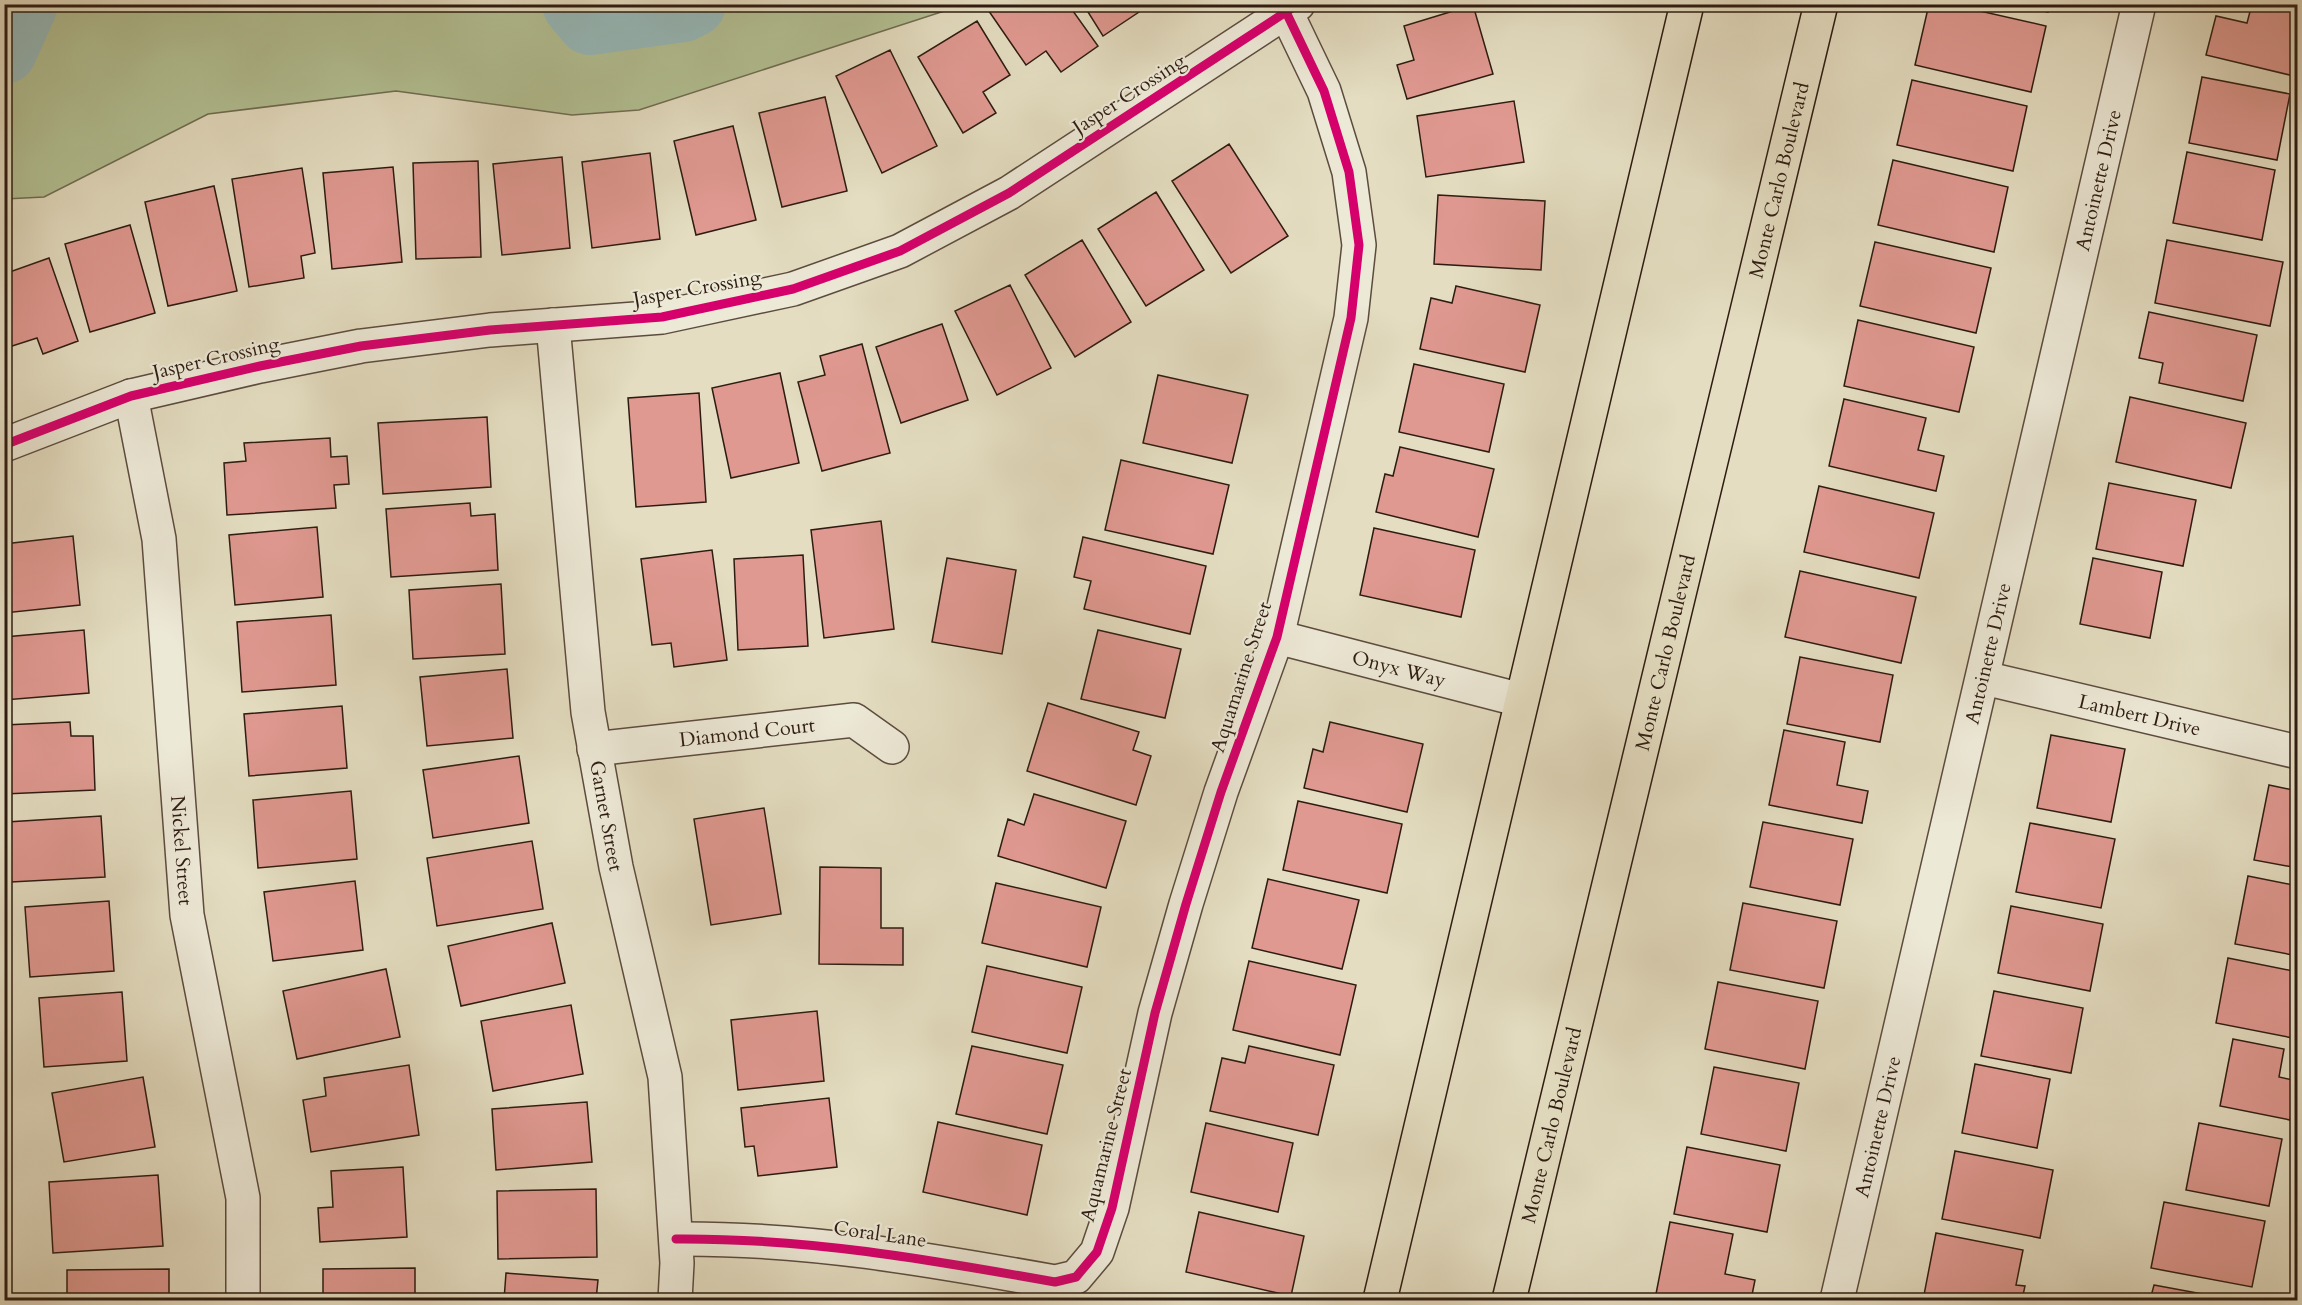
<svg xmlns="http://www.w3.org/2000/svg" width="2302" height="1305" viewBox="0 0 2302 1305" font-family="Cardo,serif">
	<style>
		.green { fill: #b3c194; stroke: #706e53; stroke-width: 1.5 }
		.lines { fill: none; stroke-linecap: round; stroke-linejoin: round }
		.river { stroke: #97baba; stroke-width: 66 }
		.building { fill: #e09991; stroke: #2e1c12; stroke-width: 1.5 }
		.minor-casing { stroke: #5c4c3e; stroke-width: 36 }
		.major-casing { stroke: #2e1c12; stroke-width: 36 }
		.minor { stroke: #ede9d7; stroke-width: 33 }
		.major { stroke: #e4ddc1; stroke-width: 33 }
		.cycleway-casing { stroke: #ede9d7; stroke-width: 13 }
		.cycleway { stroke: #d6006c; stroke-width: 9 }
		.labels { text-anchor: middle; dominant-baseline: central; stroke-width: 4.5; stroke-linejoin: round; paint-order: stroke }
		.street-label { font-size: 20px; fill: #2e1c12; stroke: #ede9d7 }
	</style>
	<rect width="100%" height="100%" fill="#e4ddc1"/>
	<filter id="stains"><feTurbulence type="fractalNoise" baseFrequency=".00333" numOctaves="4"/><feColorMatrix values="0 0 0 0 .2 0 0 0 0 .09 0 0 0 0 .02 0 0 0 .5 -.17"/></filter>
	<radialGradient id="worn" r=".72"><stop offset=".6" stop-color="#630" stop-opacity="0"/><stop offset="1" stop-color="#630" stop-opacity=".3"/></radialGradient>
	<path class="green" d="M5,4H963V5L639,110L572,115L396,91L208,114L44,197L5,199Z"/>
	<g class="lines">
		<path class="river" d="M575,4L590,22L683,9L693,4
			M4,51L25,4"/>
	</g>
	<path class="building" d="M984,4H1068L1098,46L1061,72L1046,51L1026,65Z
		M1083,4H1151L1103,36Z
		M1929,4H1949L2046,26L2031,92L1915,65Z
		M2014,4H2050L2048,12Z
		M2252,4H2298V77L2206,55L2216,16L2247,23Z
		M1473,5L1493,74L1407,99L1397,65L1414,60L1404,26Z
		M977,21L1010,75L983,92L996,113L963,133L918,57Z
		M890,50L937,146L882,173L836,76Z
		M2202,77L2290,94L2277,160L2189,143Z
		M1912,80L2027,106L2013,171L1897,145Z
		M825,97L847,191L782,207L759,113Z
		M1514,101L1524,162L1426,177L1417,116Z
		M733,126L756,220L696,235L674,141Z
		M1229,144L1288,236L1231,273L1172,181Z
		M2187,152L2275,170L2262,240L2173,223Z
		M650,153L660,239L592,248L582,162Z
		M562,157L570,248L502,255L493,164Z
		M1893,160L2008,187L1994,252L1878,225Z
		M478,161L481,257L416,259L413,163Z
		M393,167L402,262L332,269L323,173Z
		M302,168L315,253L301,256L304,278L249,287L232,179Z
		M214,186L237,291L168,306L145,202Z
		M1156,192L1204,270L1146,306L1098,229Z
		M1438,195L1545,201L1541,270L1434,264Z
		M130,225L155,313L90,332L65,244Z
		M1082,240L1131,322L1075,357L1025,275Z
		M2167,240L2283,262L2270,326L2155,303Z
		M1875,242L1991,268L1976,333L1860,306Z
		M49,258L78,341L43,354L37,338L6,348L4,274Z
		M1010,285L1051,368L997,395L955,311Z
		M1456,286L1540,305L1525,372L1420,349L1431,298L1452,303Z
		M2149,312L2257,335L2243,401L2159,383L2163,363L2139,358Z
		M1858,320L1974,347L1959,412L1844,386Z
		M942,324L968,400L901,423L876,347Z
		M862,344L890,453L822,471L798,382L825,375L820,356Z
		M1414,364L1504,384L1489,452L1399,432Z
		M780,373L799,463L731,478L712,388Z
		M1158,375L1248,395L1232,463L1143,443Z
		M699,393L706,502L636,507L628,398Z
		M2130,397L2246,423L2231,488L2116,462Z
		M1844,399L1926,418L1918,450L1944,456L1936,491L1829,466Z
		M487,417L491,487L383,494L378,423Z
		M330,438L331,457L347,456L349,484L334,485L336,508L227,515L224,463L246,461L244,443Z
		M1400,447L1494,469L1478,537L1376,512L1385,474L1393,476Z
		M1121,460L1229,485L1213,554L1105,530Z
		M2109,483L2196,500L2183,566L2096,549Z
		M1819,486L1934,513L1919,578L1804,552Z
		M470,503L471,516L495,514L498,570L391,577L386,509Z
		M881,521L894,629L824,638L811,530Z
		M317,527L323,597L235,605L229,535Z
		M1374,528L1475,550L1461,617L1360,595Z
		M73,536L80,605L4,613V544Z
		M1083,537L1206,566L1190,634L1084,609L1091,581L1074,577Z
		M712,550L727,660L674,667L671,643L652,645L641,559Z
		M803,555L808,646L738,650L734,559Z
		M947,558L1016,570L1002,654L932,642Z
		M2093,558L2162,572L2150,638L2080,624Z
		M1800,571L1916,597L1901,663L1785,637Z
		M501,584L505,654L413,659L409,590Z
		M331,615L336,685L242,692L237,622Z
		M84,630L89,693L4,700V637Z
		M1098,630L1181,649L1165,718L1081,699Z
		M1800,657L1893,675L1880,742L1787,724Z
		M507,669L513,738L427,746L420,677Z
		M1048,703L1139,732L1133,750L1151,756L1136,805L1027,771Z
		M342,706L347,768L249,776L244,714Z
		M70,722L71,736H93L95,790L4,794V725Z
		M1330,722L1423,744L1407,812L1304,788L1313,749L1323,752Z
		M1784,730L1845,742L1837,785L1868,791L1862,823L1769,805Z
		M2051,735L2125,749L2111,822L2037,808Z
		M519,756L529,823L433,838L423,770Z
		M2269,785L2298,791V868L2254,860Z
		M351,791L357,859L258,868L253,800Z
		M1034,794L1126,821L1106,888L998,856L1008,819L1024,825Z
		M1298,801L1402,824L1387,893L1283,870Z
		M764,808L781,914L711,925L694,819Z
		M101,816L105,877L11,882L7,822Z
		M1763,822L1853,839L1840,905L1750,887Z
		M2030,823L2115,839L2101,908L2016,892Z
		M532,841L543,909L437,926L427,858Z
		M820,867L881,868V928H903V965L819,964Z
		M2248,876L2298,886V956L2235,944Z
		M1268,879L1359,900L1342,969L1252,948Z
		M355,881L363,950L273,961L264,892Z
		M996,883L1101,907L1087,967L982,943Z
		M109,901L114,971L30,977L25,907Z
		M1743,903L1837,921L1824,988L1730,970Z
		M2011,906L2103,924L2090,991L1998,973Z
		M552,923L565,983L461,1006L448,946Z
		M2228,958L2298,972V1039L2216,1023Z
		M1249,961L1356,985L1340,1055L1233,1030Z
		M987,966L1082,987L1067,1053L972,1032Z
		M386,969L400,1037L297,1059L283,991Z
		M1718,982L1818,1001L1805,1069L1705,1049Z
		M1994,991L2083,1008L2071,1073L1981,1056Z
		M122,992L127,1061L44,1067L39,998Z
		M571,1005L583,1074L493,1091L481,1021Z
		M817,1011L824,1081L738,1090L731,1020Z
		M2233,1039L2284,1049L2279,1077L2297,1081L2290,1120L2220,1106Z
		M972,1046L1063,1065L1047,1134L956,1114Z
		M1249,1046L1334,1065L1318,1135L1210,1111L1222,1058L1245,1063Z
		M1975,1064L2050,1079L2037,1148L1962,1133Z
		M409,1065L419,1135L311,1152L303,1100L326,1096L324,1078Z
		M1714,1067L1799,1083L1786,1151L1701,1134Z
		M143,1077L155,1147L64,1162L52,1093Z
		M829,1098L837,1167L758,1176L754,1146L745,1147L741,1108Z
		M587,1102L592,1162L496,1170L492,1109Z
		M938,1122L1042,1145L1027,1215L923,1192Z
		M1206,1123L1293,1143L1278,1212L1191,1192Z
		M2199,1123L2282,1139L2269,1206L2186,1190Z
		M1687,1147L1780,1165L1767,1232L1674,1214Z
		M1955,1151L2053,1170L2040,1238L1942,1219Z
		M403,1167L407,1237L320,1242L318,1208L333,1207L331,1171Z
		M158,1175L163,1246L53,1253L49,1182Z
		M596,1189L597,1257L498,1259L497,1191Z
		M2164,1202L2265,1221L2252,1287L2151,1268Z
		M1199,1212L1304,1236L1291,1296L1186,1272Z
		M1670,1222L1733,1234L1725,1274L1755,1280L1751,1300H1687L1656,1294Z
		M1936,1233L2023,1250L2016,1285L2025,1286L2022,1300H1923Z
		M415,1268V1300H323V1269Z
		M169,1269V1300H67V1270Z
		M506,1273L598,1280L596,1300H504Z
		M2154,1285L2235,1300H2150Z"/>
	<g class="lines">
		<g class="minor-casing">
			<g id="minor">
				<path id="s1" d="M553,325L588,712L616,867L665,1077L677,1263L675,1300"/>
				<path id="s2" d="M131,396L159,539L187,915L243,1198V1300"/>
				<path d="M4,445L131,396L260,366L361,346L490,330L662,317L793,289L900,251L1009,193L1298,4"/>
				<path id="s3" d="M1277,637L1521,700"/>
				<path id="s4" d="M1984,678L2298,752"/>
				<path id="s5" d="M594,749L854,720L892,747"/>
				<path d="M676,1239C807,1238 926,1259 1055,1282L1076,1277L1097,1252L1112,1208L1155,1013L1186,904L1221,792L1277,637L1351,318L1359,245L1349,172L1324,91L1286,12"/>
				<path id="s6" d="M1837,1300L2139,4"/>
			</g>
		</g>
		<g class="major-casing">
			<g id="major">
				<path d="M1380,1300L1687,4"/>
				<path id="s7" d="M1509,1300L1821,4"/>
			</g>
		</g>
		<use href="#minor" class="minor"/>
		<use href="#major" class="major"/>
		<g class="cycleway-casing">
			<path id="cycleway" d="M4,445L131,396L260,366L361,346L490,330L662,317L793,289L900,251L1009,193L1298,4
				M676,1239C807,1238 926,1259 1055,1282L1076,1277L1097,1252L1112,1208L1155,1013L1186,904L1221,792L1277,637L1351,318L1359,245L1349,172L1324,91L1286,12"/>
		</g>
		<use href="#cycleway" class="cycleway"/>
	</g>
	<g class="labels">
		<g class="street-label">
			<text transform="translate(1129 94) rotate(-33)">Jasper Crossing</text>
			<text stroke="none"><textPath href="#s6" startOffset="1150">Antoinette Drive</textPath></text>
			<text stroke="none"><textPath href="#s7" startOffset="1152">Monte Carlo Boulevard</textPath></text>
			<text transform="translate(697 288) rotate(-10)">Jasper Crossing</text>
			<text transform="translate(216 358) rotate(-13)">Jasper Crossing</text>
			<text stroke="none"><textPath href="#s7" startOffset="666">Monte Carlo Boulevard</textPath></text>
			<text stroke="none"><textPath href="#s6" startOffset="664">Antoinette Drive</textPath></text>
			<text stroke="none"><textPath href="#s3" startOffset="126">Onyx Way</textPath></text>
			<text transform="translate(1241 677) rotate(-72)">Aquamarine Street</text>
			<text stroke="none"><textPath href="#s4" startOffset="160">Lambert Drive</textPath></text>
			<text stroke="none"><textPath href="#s5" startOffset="154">Diamond Court</textPath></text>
			<text stroke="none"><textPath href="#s1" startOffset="494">Garnet Street</textPath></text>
			<text stroke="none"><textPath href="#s2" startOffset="458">Nickel Street</textPath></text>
			<text stroke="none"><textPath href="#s7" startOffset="180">Monte Carlo Boulevard</textPath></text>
			<text stroke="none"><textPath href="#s6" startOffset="178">Antoinette Drive</textPath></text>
			<text transform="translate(1106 1145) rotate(-76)">Aquamarine Street</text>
			<text transform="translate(880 1234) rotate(8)">Coral Lane</text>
		</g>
	</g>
	<rect width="2302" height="1305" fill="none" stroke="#e4ddc1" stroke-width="24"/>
	<rect x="6" y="6" width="2290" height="1293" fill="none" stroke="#2e1c12" stroke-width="3"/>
	<rect x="12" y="12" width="2278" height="1281" fill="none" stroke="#2e1c12" stroke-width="1.5"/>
	<rect width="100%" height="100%" filter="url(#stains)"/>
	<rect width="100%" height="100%" fill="url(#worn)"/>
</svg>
